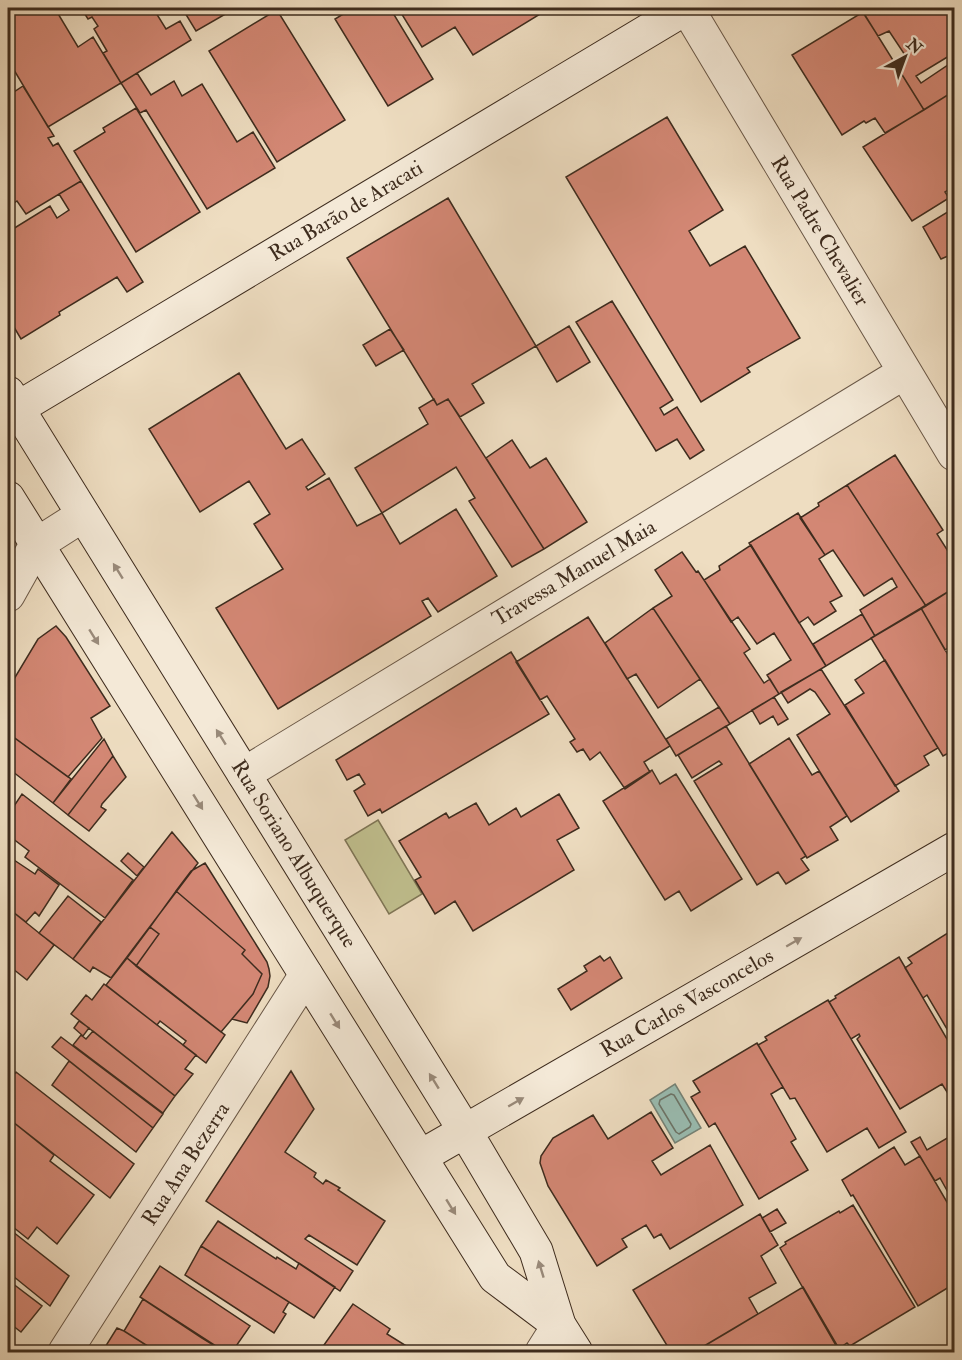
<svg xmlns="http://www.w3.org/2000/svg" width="962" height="1360" viewBox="0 0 962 1360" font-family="'IM FELL Double Pica',serif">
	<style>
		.green { fill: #c0bf8e; stroke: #7f7656; stroke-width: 1.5 }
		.water { fill: #99bcb1; stroke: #758276; stroke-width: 1.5 }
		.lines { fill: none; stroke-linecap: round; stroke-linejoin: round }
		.shore { stroke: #6c7468; stroke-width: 1.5 }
		.building { fill: #d38774; stroke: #3e2c1e; stroke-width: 1.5 }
		.street-casing { stroke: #6a5847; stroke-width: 35 }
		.secondary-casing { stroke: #3e2c1e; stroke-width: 35 }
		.street { stroke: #f4e9d7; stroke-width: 33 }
		.secondary { stroke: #f4e9d7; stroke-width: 33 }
		.oneway { fill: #998a7a }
		.labels { text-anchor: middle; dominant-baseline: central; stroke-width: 5; stroke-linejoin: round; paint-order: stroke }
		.street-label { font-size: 21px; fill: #3e2c1e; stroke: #f4e9d7 }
	</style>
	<rect width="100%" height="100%" fill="#eeddc1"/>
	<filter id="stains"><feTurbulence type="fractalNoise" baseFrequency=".00333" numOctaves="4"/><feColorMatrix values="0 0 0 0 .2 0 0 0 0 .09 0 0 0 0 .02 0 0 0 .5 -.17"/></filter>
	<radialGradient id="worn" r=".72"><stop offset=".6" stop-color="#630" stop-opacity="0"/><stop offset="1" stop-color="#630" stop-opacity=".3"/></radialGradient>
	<path class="green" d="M378,820L422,894L389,914L345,840Z"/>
	<path class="water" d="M675,1084L701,1128L675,1143L650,1100Z"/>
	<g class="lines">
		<path class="shore" d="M671,1094L674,1095L691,1124L690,1127L679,1134L676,1132L659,1104L660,1100Z"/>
	</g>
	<path class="building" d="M8,8H65L57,12L78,47L93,37L121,83L48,127L8,60Z
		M81,8H153L166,29L180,21L191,40L121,83L103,53L107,51L94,29L98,26L92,17L88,19Z
		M182,8H236L196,31Z
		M266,8H290L280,15L345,120L277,162L209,51L270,14Z
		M353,8H390L433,79L388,106L335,19Z
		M398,8H550L473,55L455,27L422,47Z
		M860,8H954V25L951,28L954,34V53L916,76L921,83L954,61V91L924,110L896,65L907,58L889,31L878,36Z
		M863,12L924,110L885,133L875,118L866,123L864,121L842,135L792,55Z
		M137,73L151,95L174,81L182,96L202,84L237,142L253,132L275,168L207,209L146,110L140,113L121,83Z
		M23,86L54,136L48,138L53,146L58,143L81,181L26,214L17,201L8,207V96Z
		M954,91V186L945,192L949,198L912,221L863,147Z
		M136,108L200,212L136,252L74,151L105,132L103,128Z
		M667,117L723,210L689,231L710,266L745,246L800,338L747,368L750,372L701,402L566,177Z
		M81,181L143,282L127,292L117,277L59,312L60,315L21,339L8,317V232L50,206L57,218L69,210L59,194Z
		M448,198L536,346L472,384L484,403L460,417L448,399L437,405L347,258Z
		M954,208V267L948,256L941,259L923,227Z
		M612,301L673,400L660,408L664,415L677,407L704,450L690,459L677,439L656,451L576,322Z
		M569,326L590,362L557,382L536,346Z
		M390,329L404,350L376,366L363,345Z
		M239,373L286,449L302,439L325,474L306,487L308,490L329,478L357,526L382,513L400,544L456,509L497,576L438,612L428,598L422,601L431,616L278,709L216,608L283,569L254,524L270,514L249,481L200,512L149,429Z
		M434,399L437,405L448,399L544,549L512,567L469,501L475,498L456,467L382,513L355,468L428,424L419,408Z
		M512,440L530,468L546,458L587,522L544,549L486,458Z
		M895,455L941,527L943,530L937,534L951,556L954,554V588L926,606L847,485Z
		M847,485L926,606L875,636L860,610L897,587L892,578L864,596L833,550L825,555L800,518L819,506L818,503Z
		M798,513L825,555L819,559L842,596L830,602L836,611L814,625L808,617L799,623L749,543Z
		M751,545L826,666L779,694L767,675L791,660L774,633L757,644L738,617L731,622L704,580L720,570L719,566Z
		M682,552L696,572L698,571L750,649L744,653L764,683L770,679L779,694L730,724L653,608L672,596L655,570Z
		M954,588V644L945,650L921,608Z
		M653,608L700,679L658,708L636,674L627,679L605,643Z
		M921,608L954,665V750L943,756L871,638Z
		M862,614L875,636L826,666L813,644Z
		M588,617L670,746L644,762L650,772L625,789L600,752L590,760L583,749L577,752L570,742L575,739L547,696L540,700L516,662Z
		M56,626L66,637L110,706L91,718L102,738L68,777L8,733V689L38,639Z
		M511,652L549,714L382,813L380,809L368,816L354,791L365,784L359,774L347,780L336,760Z
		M885,660L938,748L924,756L929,765L895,786L845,705L864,693L855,680Z
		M821,669L899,791L851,822L797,735L830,714L815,692L810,689L788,703L781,692Z
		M774,697L788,719L778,725L773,716L760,724L752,710Z
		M719,707L730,724L676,756L666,739Z
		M726,726L806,856L801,859L809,870L786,884L778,872L757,885L694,781L722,764L719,761L692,778L678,755Z
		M8,733L71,779L53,803L8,768Z
		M789,738L812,775L819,771L847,816L830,827L838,840L807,858L749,764Z
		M104,739L113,756L68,815L53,803Z
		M113,756L126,777L102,804L101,807L106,810L89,831L68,815Z
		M652,770L660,784L676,774L742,879L691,911L679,891L665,900L603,801Z
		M22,794L133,880L105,918L25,857L29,851L8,835V815Z
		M559,794L579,828L557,840L574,870L473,931L455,901L435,914L415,880L421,877L399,841L446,813L449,818L476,803L489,825L516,808L521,817Z
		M172,832L198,863L111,978L93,967L90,972L73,959Z
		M128,853L144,867L137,876L121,861Z
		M8,856L35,874L38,869L59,885L39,916L35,912L26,922L8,908V904L12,898L8,895Z
		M205,863L267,962L269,969L270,976L268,987L247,1023L232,1019L253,994L262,974L242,954L245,950L176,891L191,871Z
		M176,891L245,950L242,954L262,974L253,994L221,1032L136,966L159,934L150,927Z
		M68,896L101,922L73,959L39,933Z
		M8,908L54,945L27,980L8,965Z
		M150,927L159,934L136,966L127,958Z
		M954,929V1041L927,995L923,998L905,968L912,963L908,958Z
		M600,956L604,961L610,957L622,978L571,1010L558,989L587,971L584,966Z
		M899,957L954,1051V1103L942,1084L900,1109L857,1039L860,1036L859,1034L851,1039L829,1002L836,998L835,996Z
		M127,958L225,1035L206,1063L183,1045L186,1041L160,1021L157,1025L106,985Z
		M104,984L196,1055L185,1069L193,1074L175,1096L71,1014L86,995L92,1000Z
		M828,1000L906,1132L879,1148L867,1128L827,1152L795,1098L790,1099L758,1045L767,1040L765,1037Z
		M79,1021L89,1028L83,1036L74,1028Z
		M93,1031L175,1096L163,1113L73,1045L81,1035L86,1039Z
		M61,1037L163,1114L153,1128L52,1047Z
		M757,1043L783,1087L771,1094L795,1137L796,1139L791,1142L808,1170L759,1199L715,1123L709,1127L691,1097L700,1092L693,1081Z
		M69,1061L153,1128L136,1152L52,1085Z
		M291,1071L314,1109L285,1152L316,1173L314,1177L323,1184L326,1180L340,1188L338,1190L385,1221L357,1265L309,1235L305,1239L353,1271L340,1291L206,1201Z
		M16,1072L134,1164L110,1198L8,1118V1082Z
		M651,1112L673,1148L652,1161L661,1175L710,1145L743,1205L670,1249L661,1234L654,1238L646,1225L622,1239L627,1247L597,1266L548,1186L540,1163L541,1156L553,1138L593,1115L608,1139Z
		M8,1118L54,1155L50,1161L94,1195L57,1244L37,1227L28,1239L8,1223Z
		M954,1134V1203L940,1178L935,1181L911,1142L920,1137L927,1150Z
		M894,1147L905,1165L920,1156L954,1214V1284L918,1306L853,1195L851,1196L842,1180Z
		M853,1205L915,1307L850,1346L847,1343L838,1349L780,1248L786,1244L785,1242L839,1211L840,1213Z
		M777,1209L786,1223L770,1232L762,1218Z
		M760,1214L778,1245L761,1256L776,1283L749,1298L758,1314L694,1352H671L633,1290Z
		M218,1221L276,1259L277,1257L296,1269L299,1263L335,1287L314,1318L201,1246Z
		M8,1228L69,1276L50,1306L8,1272Z
		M201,1246L289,1302L283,1312L286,1314L274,1333L185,1275Z
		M160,1266L250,1326L232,1352H225L140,1297Z
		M8,1280L42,1306L21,1332L8,1322Z
		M803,1287L841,1352H694L733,1329Z
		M143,1299L202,1338L225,1352H157L124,1331Z
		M353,1304L390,1329L387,1334L416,1352H319Z
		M117,1328L124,1331L157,1352H102Z"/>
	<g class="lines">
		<g class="street-casing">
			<path id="street" d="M687,8L954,454
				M8,595L36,545L83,515
				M244,774L905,372
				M65,1352L306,975
				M542,1352L559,1325"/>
		</g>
		<g class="secondary-casing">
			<path id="secondary" d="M8,393L465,1131L536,1251L559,1325L576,1352
				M8,414L686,8
				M8,498L495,1277L559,1325
				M420,1157L954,849"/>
		</g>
		<use href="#street" class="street"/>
		<use href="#secondary" class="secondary"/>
	</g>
	<defs><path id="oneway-solid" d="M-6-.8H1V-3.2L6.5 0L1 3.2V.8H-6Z" transform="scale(1.5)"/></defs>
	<g class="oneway">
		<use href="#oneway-solid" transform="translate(118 571) rotate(-122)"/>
		<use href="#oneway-solid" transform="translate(94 637) rotate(58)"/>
		<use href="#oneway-solid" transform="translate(221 737) rotate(-122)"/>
		<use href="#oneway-solid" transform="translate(198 802) rotate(58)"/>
		<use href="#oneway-solid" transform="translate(794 942) rotate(-30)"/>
		<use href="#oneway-solid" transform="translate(335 1021) rotate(58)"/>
		<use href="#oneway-solid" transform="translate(434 1081) rotate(-122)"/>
		<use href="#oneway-solid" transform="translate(516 1102) rotate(-30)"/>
		<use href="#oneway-solid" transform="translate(451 1207) rotate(58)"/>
		<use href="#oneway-solid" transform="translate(541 1269) rotate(-107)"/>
	</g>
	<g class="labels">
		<g class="street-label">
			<text transform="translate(346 211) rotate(-31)">Rua Barão de Aracati</text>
			<text transform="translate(820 231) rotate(59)">Rua Padre Chevalier</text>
			<text transform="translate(574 573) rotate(-31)">Travessa Manuel Maia</text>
			<text transform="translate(294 854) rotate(58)">Rua Soriano Albuquerque</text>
			<text transform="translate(687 1003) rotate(-30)">Rua Carlos Vasconcelos</text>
			<text transform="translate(186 1164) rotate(-57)">Rua Ana Bezerra</text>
		</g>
	</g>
	<rect width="962" height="1360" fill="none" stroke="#eeddc1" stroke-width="30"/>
	<rect x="9" y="9" width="944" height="1342" fill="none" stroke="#3e2c1e" stroke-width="3"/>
	<rect x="15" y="15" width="932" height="1330" fill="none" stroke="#3e2c1e" stroke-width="1.5"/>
	<g transform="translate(905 57) rotate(41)" stroke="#f4e9d7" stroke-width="4.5" paint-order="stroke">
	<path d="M0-4.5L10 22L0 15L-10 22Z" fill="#3e2c1e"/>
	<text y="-9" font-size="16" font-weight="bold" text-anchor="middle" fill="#3e2c1e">N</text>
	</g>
	<rect width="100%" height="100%" filter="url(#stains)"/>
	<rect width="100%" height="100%" fill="url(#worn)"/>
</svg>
